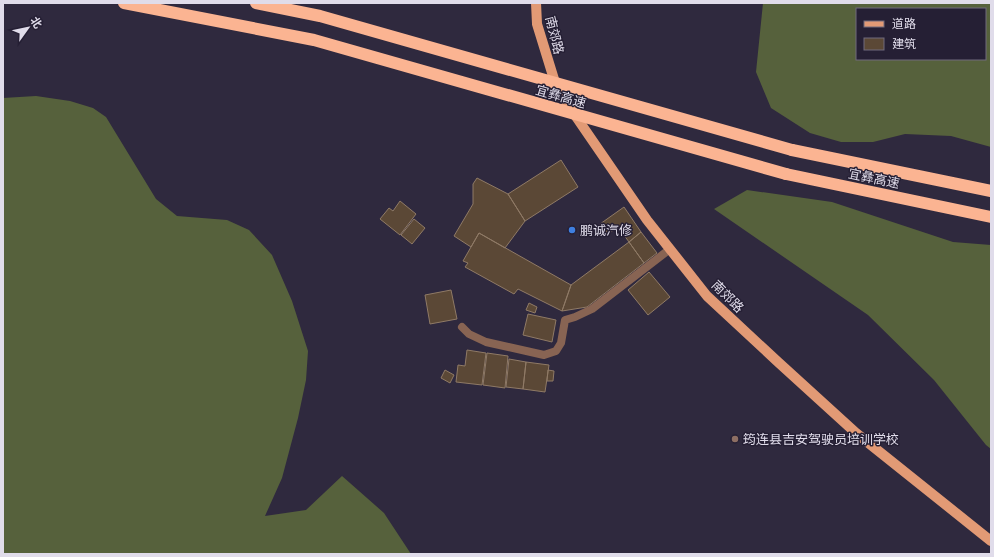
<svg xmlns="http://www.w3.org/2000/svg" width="994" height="557" viewBox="0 0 994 557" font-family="'Noto Sans','Noto Sans SC',sans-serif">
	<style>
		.forest { fill: #56613c; fill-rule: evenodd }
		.building { fill: #5b4836; stroke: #8f7a66 }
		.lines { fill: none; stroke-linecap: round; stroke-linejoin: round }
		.street { stroke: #886453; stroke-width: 8 }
		.primary { stroke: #e29a75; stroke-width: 10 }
		.highway { stroke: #fbb492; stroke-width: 12 }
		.highway-bridge { stroke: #fbb492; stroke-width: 12 }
		.shop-dot { fill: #3f7fe0; stroke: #251f34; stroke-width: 1.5 }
		.education-dot { fill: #8d6e63; stroke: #251f34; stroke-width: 1.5 }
		.labels { text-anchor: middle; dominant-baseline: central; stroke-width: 3; stroke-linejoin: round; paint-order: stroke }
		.street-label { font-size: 13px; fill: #e0dcea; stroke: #251f34 }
		.poi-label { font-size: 13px; fill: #e0dcea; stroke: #251f34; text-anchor: start }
	</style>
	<rect width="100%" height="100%" fill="#2f293e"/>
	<path class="forest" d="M763,3H991V147L951,136L905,134L873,142H841L810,133L771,108L756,72ZM857,9H985V59H857Z
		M36,96L70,101L93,108L106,117L156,199L177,216L227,220L249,230L272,255L292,301L308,351L306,380L298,418L282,478L265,516L306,510L342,476L384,513L411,554H3V98Z
		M747,190L832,202L953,242L991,245V449L986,445L934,380L868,315L714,209Z"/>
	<path class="building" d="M561,160L578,187L525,221L508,194Z
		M477,178L508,194L525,221L505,248L479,233L471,247L454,236L473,204V184Z
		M400,201L416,214L400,235L380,219L389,208L393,211Z
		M624,207L641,232L629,242L618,227L608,234L600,224Z
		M414,219L425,228L412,244L401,235Z
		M641,232L657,253L644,263L629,242Z
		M479,233L571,285L562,311L518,289L514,294L465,267L468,263L463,261Z
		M629,242L644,263L587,307L562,311L571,285Z
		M649,272L670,297L648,315L628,290Z
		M451,290L457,319L430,324L425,295Z
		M529,303L537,307L535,313L526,310Z
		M528,314L556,320L552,342L523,335Z
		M467,350L486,353L482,385L456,382L458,365L465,366Z
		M487,353L508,356L505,388L483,385Z
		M509,359L526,362L523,389L506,387Z
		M526,362L549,365L545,392L523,389Z
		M445,370L454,375L450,383L441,378Z
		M548,370L554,371L553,381H547Z"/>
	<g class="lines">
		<path class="street" d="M462,327L469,334L486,342L544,355L556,351L561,343L565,320L575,317L592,309L670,249"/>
		<path class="primary" d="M536,3L537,24L557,89L647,220L707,296L778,362L856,433L991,541"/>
		<path class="highway" d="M792,150L991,191
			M786,174L991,217"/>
		<path class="highway-bridge" d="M124,3L314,40L786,174
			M256,3L320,16L792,150"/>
	</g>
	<circle class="shop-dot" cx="572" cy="230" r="4"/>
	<circle class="education-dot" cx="735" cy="439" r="4"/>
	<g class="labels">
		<g class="street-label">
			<text transform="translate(555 35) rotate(76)">南郊路</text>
			<text transform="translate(561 96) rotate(16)">宜彝高速</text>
			<text transform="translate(874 178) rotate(12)">宜彝高速</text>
			<text transform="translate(728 296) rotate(45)">南郊路</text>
		</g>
		<g class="poi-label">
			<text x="580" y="230">鹏诚汽修</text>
			<text x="743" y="439">筠连县吉安驾驶员培训学校</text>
		</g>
	</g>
	<rect width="994" height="557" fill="none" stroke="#e0dcea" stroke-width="8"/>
	<rect x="856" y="8" width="130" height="52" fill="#251f34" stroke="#706b7d"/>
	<rect x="864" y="21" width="20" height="6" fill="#e29a75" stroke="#706b7d"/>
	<text x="892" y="28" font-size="12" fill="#e0dcea">道路</text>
	<rect x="864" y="38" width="20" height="12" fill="#5b4836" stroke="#706b7d"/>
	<text x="892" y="48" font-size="12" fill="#e0dcea">建筑</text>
	<g transform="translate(28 28) rotate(57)" stroke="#251f34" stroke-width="3" paint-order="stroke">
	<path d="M0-3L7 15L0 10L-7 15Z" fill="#e0dcea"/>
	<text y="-6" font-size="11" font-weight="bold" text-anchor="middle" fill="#e0dcea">北</text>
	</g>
</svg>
